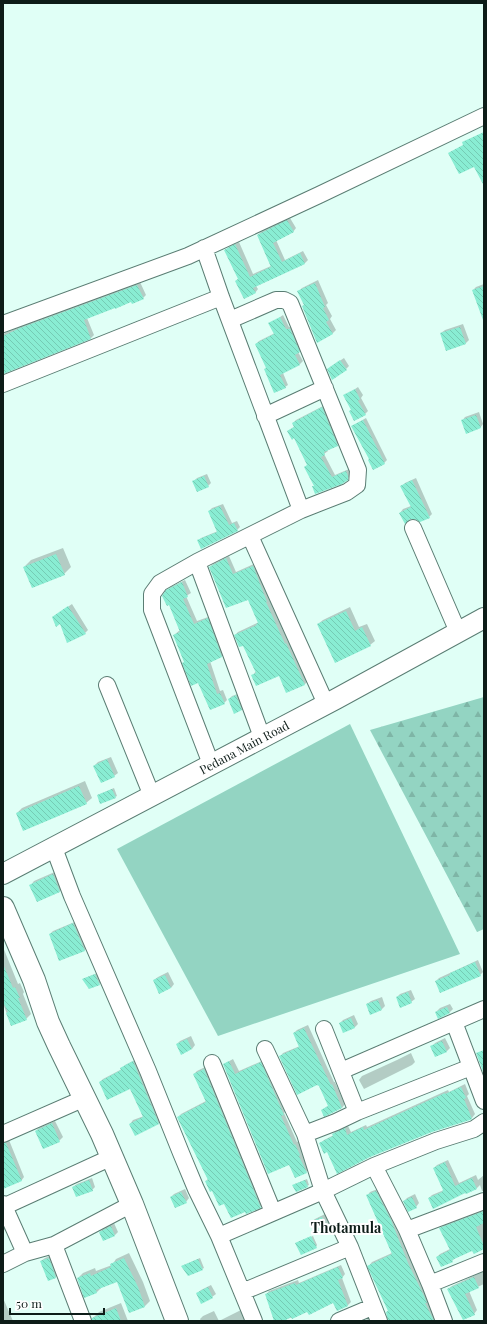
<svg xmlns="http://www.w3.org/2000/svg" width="487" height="1324" viewBox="0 0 487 1324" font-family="'Playfair Display',serif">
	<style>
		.grass { fill: #93d4c2 }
		.forest { fill: url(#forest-firs) }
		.shadow { fill: #0003 }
		.building { fill: url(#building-back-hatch) }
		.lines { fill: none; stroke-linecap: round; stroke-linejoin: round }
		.minor-casing { stroke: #5a7d73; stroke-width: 18 }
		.major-casing { stroke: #5a7d73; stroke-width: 22 }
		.highway-casing { stroke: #5a7d73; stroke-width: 24 }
		.minor { stroke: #fff; stroke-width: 16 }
		.major { stroke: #fff; stroke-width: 20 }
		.highway { stroke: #fff; stroke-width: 22 }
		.labels { text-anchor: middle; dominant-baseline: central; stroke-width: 4; stroke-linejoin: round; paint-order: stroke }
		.street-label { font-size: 12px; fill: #0d1c18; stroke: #fff }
		.quarter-label { font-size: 14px; font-weight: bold; fill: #0d1c18; stroke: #fff }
	</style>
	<defs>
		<pattern id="forest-firs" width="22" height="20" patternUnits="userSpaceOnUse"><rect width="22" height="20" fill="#93d4c2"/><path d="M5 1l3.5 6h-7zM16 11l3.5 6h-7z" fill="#7eb5a6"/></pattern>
		<pattern id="building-back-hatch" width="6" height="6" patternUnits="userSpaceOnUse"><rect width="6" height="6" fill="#89edd3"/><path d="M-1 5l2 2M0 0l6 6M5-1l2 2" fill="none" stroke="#75cbb4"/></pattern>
	</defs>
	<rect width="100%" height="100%" fill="#e0fff6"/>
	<path class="grass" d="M350,724L460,954L218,1036L117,849Z"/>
	<path class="forest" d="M484,697V929L477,932L370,730Z"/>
	<path class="shadow" d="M290,218L296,228L293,232L276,240L285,260L303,251L308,260L305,263L256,286L258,289L255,293L236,281L239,278L226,250L229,247L239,242L253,274L271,266L258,235L261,232Z
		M318,280L328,303L326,305L332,316L330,319L336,330L332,334L303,306L305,304L299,291L302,288Z
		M140,282L146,295L143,298L131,301L87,318L94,335L91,338L3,373V334L24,325Z
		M484,284V309L473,290L476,287Z
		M283,315L289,327L293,326L302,349L298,352L303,361L300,364L283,373L288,385L285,387L267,367L256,344L259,341L275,333L270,324Z
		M463,324L469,340L465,344L441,333L445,330Z
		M344,358L349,366L346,369L332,366Z
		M358,387L363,395L361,398L368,411L365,414L352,409L345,396Z
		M325,405L340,442L337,445L327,449L328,451L324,454L335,475L349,469L350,476L347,479L313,487L315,485L308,465L294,437L288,431L295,426L293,423L296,420Z
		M479,412L483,424L480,428L462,421L465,417Z
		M366,418L387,460L384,463L370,459L352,426Z
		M207,474L211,483L208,486L193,482L197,478Z
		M416,478L432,514L429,517L400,513L403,509L411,506L402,486L405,483Z
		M223,504L232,523L237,521L240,527L237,530L198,541L201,538L218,531L209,511L212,508Z
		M63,548L71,567L64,574L24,567L31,560Z
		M229,556L236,572L256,563L270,598L269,599L288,641H289L308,681L305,684L287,691L280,675H253L256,671L244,644L235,635L238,632L259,622L249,598L210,567L213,564Z
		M185,580L191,593L186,596L197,621L211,616L225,653L222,656L210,661L220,691L223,690L227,700L224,703L199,682L185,662L174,635L180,630L167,591L171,587Z
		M72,604L88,630L85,633L61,623L53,617Z
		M350,607L359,627L367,624L375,641L370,645L318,624L323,620Z
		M240,693L245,706L241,709L229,699L232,696Z
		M111,757L118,773L114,776L94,766L98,762Z
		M85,781L92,798L86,803L23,829L17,813L22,808Z
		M114,788L117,796L115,797L98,795Z
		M57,871L63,888L60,891L38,901L31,885L34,881Z
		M77,921L88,946L85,950L59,960L50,934L53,931Z
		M3,947L18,984L20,983L24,992L23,994L31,1014L26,1019L11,1025L4,1006L3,1007Z
		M478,960L483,972L480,975L436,981L439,978Z
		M168,972L174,984L171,988L154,980L158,977Z
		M97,973L101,983L89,988L83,979Z
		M411,990L415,999L411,1002L397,997L400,994Z
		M382,997L385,1006L382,1009L371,1014L367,1004L371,1001Z
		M450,1004L453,1009L449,1013L436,1012L440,1008Z
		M354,1015L358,1024L355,1027L340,1023L343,1020Z
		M308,1025L327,1067L334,1082H335L345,1104L342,1108L322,1110L329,1105L318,1084L280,1057L283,1053L300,1046L294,1033L297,1030Z
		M191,1036L195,1045L192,1049L177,1044L180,1041Z
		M445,1038L450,1048L447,1051L436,1056L432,1047L435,1043Z
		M411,1053L415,1062L412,1065L364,1089L359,1080L362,1076L397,1060Z
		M137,1059L162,1120L159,1123L130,1124L133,1120L144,1116L130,1087L100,1082L103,1079L122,1069L125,1065Z
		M233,1059L239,1071L264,1060L287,1110L284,1113L297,1142L299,1141L303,1151L302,1152L310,1169L306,1172L290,1163L224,1064Z
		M207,1066L264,1203L260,1207L225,1202L206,1181L208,1179L178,1118L181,1114L206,1101L194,1074L197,1071Z
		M465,1084L469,1094L467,1096L475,1114L472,1118L432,1131L327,1151L321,1143L324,1140L334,1135L333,1134L336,1131L348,1126L351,1132L366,1125L367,1127L448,1090L449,1092Z
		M55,1121L63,1137L59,1141L36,1131L39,1128Z
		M3,1139L9,1140L24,1177L21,1181L3,1179Z
		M448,1160L459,1183L476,1175L478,1180L484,1175V1191H482L480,1185L477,1188L466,1193L429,1198L432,1195L444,1190L434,1168L437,1165Z
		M92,1178L95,1187L92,1190L73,1187L77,1184Z
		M307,1179L309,1185L296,1191L295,1184Z
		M380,1188L394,1216L438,1321H389L387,1312L389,1310L369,1266L372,1262L392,1253L367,1196L370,1192Z
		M185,1189L189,1198L186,1202L171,1197L174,1194Z
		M415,1194L419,1203L416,1207L404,1201L407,1198Z
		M484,1210V1247L473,1250L456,1257L452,1261L437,1257L440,1254L450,1249L441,1228L444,1225Z
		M325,1214L330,1223L326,1227L311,1222L315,1219Z
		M3,1219L8,1228L3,1231Z
		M114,1223L118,1232L115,1235L100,1232L103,1229Z
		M313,1236L317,1245L316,1247L298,1242Z
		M129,1253L143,1282L150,1301L145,1306L130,1311L118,1281L102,1287L97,1292L85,1296L78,1278L83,1273L95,1268L96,1271L112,1265L116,1259Z
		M52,1255L59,1274L56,1277L49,1280L41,1261L45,1258Z
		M200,1258L204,1268L202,1269L182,1266Z
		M341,1265L345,1274L342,1278L351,1302L348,1305L337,1310L333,1302L282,1321H275L266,1295L269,1291L298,1280L299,1283Z
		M484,1271V1284L469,1291L477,1310L474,1314L448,1289L452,1286Z
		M211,1285L216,1294L212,1297L198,1293L201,1290Z
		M3,1298L13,1321H3Z
		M121,1303L128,1321H93V1318L99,1312Z
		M243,1309L247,1318L245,1321H201L200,1319L203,1316L214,1311L219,1321Z
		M372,1317L374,1321H363Z"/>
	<path class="building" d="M484,132V186L474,167L459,174L448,153L463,145L462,142Z
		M287,220L294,232L273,243L282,262L300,253L305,264L253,288L256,293L244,299L235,281L238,279L224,250L235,244L250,277L271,267L257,235Z
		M315,283L325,307L323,308L329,320L326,322L333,334L317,343L302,306L304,305L297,291Z
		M137,285L144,299L132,304L131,302L115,309V308L84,320L91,339L3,374V336L20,328Z
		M484,286V320H483L472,290Z
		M280,317L286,329H290L300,352L295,355L300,365L280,375L286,388L274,393L264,369L266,368L255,344L274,334L268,323Z
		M460,327L466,344L446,351L440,333Z
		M340,360L347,370L332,380L327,369Z
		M355,389L360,399L358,401L366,415L354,421L349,411L351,410L343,395Z
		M322,407L338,446L324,452L325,455L321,457L332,477L346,471L348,476V480L342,484L315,494L312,486H314L304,467L307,465L294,438L292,440L287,431L294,427L292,423Z
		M476,415L481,428L466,434L461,420Z
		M363,420L385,464L373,470L368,460L369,459L351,426Z
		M204,476L209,487L197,492L192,481Z
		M412,480L430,518L420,522L414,519H410L405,524L399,513L411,507L400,486Z
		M220,506L229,525L234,523L238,531L201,549L197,540L217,532L208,511Z
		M56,554L65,575L32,588L23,567Z
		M226,558L233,574L253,566L267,602H266L285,644L286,643L305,685L286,693L279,676L256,686L251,675L256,673L243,646L239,647L234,635L257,625L256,624L258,623L248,600L226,608L209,567Z
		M182,582L188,597L183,599L194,624L208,618L222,657L207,664L217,694L220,693L225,704L210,710L198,683L191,686L182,663L184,662L173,635L180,632L169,605L167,606L162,596L166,590Z
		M68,606L86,634L67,643L60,624L56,627L52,617Z
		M346,611L355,631L362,627L371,646L335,663L317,624Z
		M236,695L242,710L234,714L228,699Z
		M107,759L115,777L101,783L93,766Z
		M79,786L87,804L23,831L16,813Z
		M112,789L116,798L100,804L97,795Z
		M53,874L60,892L37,902L29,885Z
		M73,923L85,951L59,961L49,934Z
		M475,962L481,976L440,993L435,981L450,975V973Z
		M3,964L13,988L15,987L20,998H18L27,1020L11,1026L6,1013L8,1012L3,1002Z
		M95,974L100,985L89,989L82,979Z
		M165,975L171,988L159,994L153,980Z
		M408,992L412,1003L400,1008L396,997Z
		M378,1000L382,1010L370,1015L366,1004Z
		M447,1007L450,1013L438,1019L435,1012Z
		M351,1018L355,1028L343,1033L339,1023Z
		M304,1028L324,1071L331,1085L332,1084L342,1108L324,1117L321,1110L328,1106L319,1086L317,1085L297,1095L279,1056L299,1047L293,1033Z
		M187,1039L192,1049L181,1055L176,1044Z
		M442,1041L447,1052L435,1057L430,1046Z
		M484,1050V1074L476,1053Z
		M133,1061L159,1124L135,1136L129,1124L143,1117L130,1089L107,1100L99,1082L121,1070L120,1068Z
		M229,1061L235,1074L261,1062L284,1115L281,1116L294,1145L295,1144L300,1155L299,1156L307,1173L295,1178L289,1165L268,1174L223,1064Z
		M204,1069L261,1208L246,1214L245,1212L231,1218L224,1204L219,1206L212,1191L210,1192L205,1181L208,1180L177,1117L206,1102L193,1074Z
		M461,1087L466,1098L464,1099L472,1119L470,1120L432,1132L370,1157L337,1174L327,1152L324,1154L319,1143L333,1136L332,1134L345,1128L347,1135L363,1127L364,1130L445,1093V1094Z
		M52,1123L60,1142L43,1149L35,1131Z
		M3,1143H6L22,1181L3,1189Z
		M445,1162L455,1186L472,1178L477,1189L466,1194L465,1193L433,1209L428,1198L442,1192L443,1190L433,1168Z
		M89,1180L93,1191L76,1197L72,1187Z
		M305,1180L308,1187L296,1192L292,1185Z
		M376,1191L391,1220L408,1263L424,1296L427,1303H425L434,1321H388L386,1312L388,1311L367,1266L392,1254L366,1195Z
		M181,1192L187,1203L175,1208L170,1197Z
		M412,1197L417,1208L408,1212L403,1201Z
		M484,1211V1223L476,1227L484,1246V1249L474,1254L472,1251L452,1260L453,1262L441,1267L436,1257L450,1250L439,1228Z
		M322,1217L327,1227L315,1233L310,1222Z
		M111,1226L115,1236L103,1241L99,1232Z
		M311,1236L317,1248L301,1255L295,1243Z
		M49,1258L56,1278L48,1281L40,1261Z
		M124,1258L138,1287L145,1307L129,1313L117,1282L96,1290L97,1293L84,1298L77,1278L90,1273L91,1276L111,1267L110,1264Z
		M198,1259L203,1270L188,1276L181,1266Z
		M338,1267L343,1278L338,1280L348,1306L337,1311L333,1303L309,1315L307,1312L292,1319L291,1317L284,1321H274L265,1294L295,1283L296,1285Z
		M474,1277L479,1288L465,1294L475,1315L463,1320L447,1289Z
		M208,1287L213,1298L201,1304L196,1293Z
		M116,1308L121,1321H92V1318Z"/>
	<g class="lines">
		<g class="minor-casing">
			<path id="minor" d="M204,248L221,297L301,510
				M3,324L188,256L319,195L484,116
				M3,384L221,297
				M265,416L325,388
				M413,528L458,632
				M250,536L326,704
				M197,562L262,737
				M107,685L152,796
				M211,764L152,610V594L160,583L197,562L301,510L347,492L357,485L358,470L290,303L284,300H276L230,320
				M54,848L72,896L148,1071L181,1153L196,1189L219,1236L254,1321
				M454,1022L484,1101
				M265,1049L305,1134L323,1191L350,1247L379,1321
				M212,1063L273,1212
				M341,1071L484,1009
				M357,1112L471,1067
				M3,1134L85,1098
				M305,1134L336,1122L357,1112L324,1029
				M374,1166L407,1230L430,1284L444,1321
				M3,1204L25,1253
				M3,1207L112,1157
				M407,1230L484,1201
				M219,1236L323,1191L374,1166L436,1141L474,1129L484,1122
				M54,1245L83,1321
				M3,1264L25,1253L54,1245L132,1204
				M430,1284L484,1262
				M242,1292L350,1247
				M339,1321L372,1307"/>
		</g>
		<g class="major-casing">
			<path id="major" d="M3,874L336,699L484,618"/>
		</g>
		<g class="highway-casing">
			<path id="highway" d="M3,908L34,980L48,1022L59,1046L102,1134L132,1204L177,1321"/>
		</g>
		<use href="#minor" class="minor"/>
		<use href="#major" class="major"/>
		<use href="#highway" class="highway"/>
	</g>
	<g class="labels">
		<g class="street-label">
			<text transform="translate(244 747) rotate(-28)">Pedana Main Road</text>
		</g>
		<g class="quarter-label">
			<text x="346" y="1227">Thotamula</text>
		</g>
	</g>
	<rect width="487" height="1324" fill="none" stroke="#0d1c18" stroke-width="8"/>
	<path d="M10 1308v6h94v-6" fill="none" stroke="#0d1c18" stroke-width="2"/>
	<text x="16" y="1308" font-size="12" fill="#0d1c18" stroke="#ffffff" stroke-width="3" paint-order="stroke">50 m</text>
</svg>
